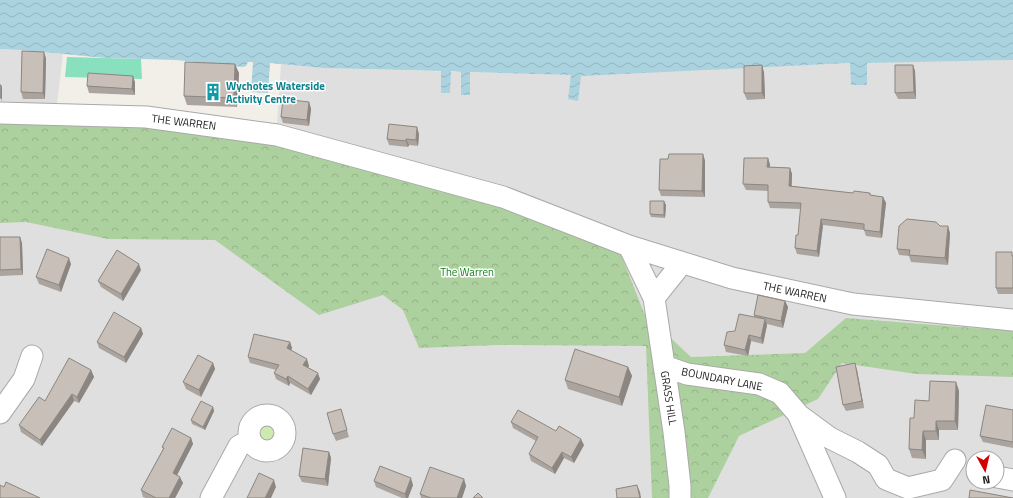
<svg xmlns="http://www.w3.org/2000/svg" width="1013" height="498" viewBox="0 0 1013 498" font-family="'Titillium Web',sans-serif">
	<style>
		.residential { fill: #e0dfdf; fill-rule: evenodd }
		.grass { fill: url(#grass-tufts) }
		.forest { fill: url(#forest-crowns) }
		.pitch { fill: #88e0be }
		.water { fill: url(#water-waves) }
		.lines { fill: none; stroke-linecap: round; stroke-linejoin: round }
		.minor-casing { stroke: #a9a9a9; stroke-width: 23 }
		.minor { stroke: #fff; stroke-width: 21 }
		.wall { fill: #aba49e }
		.shaded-wall { fill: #8b8681 }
		.building { fill: #c7bfb8; stroke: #8b8681 }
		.labels { text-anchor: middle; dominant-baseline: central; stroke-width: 3; stroke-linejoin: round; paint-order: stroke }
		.culture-label { font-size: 11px; font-weight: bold; fill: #0d838f; stroke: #fff; text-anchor: start }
		.street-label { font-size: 11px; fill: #222; stroke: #fff }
		.park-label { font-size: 11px; fill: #0c8416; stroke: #fff }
	</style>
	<defs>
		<pattern id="grass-tufts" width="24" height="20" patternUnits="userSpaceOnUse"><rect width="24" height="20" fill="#cdebb0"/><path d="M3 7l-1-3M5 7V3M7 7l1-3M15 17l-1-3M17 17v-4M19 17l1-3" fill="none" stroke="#b0c997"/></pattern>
		<pattern id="forest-crowns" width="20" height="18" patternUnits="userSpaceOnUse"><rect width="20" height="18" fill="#add19e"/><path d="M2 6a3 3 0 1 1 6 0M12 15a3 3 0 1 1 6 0" fill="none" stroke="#95b388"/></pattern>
		<pattern id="water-waves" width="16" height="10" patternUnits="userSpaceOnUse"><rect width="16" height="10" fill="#aad3df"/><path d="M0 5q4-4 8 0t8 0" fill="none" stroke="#92b5bf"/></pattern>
	</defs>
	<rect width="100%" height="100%" fill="#f2efe9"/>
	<path class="residential" d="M0,49L21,50L63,54L57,104L277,124L281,64L323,68L571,75L850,63L1013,60V498H0ZM973,458H997V482H973Z"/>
	<path class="grass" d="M257 432a11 11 0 1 1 22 0a11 11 0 1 1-22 0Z"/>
	<path class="forest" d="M110,123L288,147L493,201L620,252L644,313L691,357L805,353L846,318L1013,331V377L916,374L842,363L818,399L739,436L708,498H652L646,346L498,345L419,348L403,310L383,295L319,315L215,240L108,239L26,222L0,223V124Z"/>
	<path class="pitch" d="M67,57L141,59L142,79L65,77Z"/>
	<path class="water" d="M0,0H1013V60L867,63V85H851L850,63L581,76L578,101L568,99L571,75L470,72V95H461V72L451,71L450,93H441V71L323,68L270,63L268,93L251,92L253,62H248L246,66L243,67L176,60L106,58L21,50L0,49Z"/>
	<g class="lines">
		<g class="minor-casing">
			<path id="minor" d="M0,113L146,117L277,135L503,197L629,246L732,278L853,304L1013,320
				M629,246L654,298L674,432L680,486V498
				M654,298L682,263
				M664,366L687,374L759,384L780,393L798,414L835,498
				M0,413L24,379L32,356
				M249 433a18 18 0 1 1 36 0a18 18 0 1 1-36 0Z
				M800,416L830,438L858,452L878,465L886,479L908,488L942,480L955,460
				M997,477L1013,480
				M211,498L239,446L250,440"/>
		</g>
		<use href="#minor" class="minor"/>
	</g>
	<path class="wall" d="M46,58L45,99H23L21,92Z
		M913,65L915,71L916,99H898L895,93Z
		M764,72L765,99L747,100L744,93Z
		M239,73L237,107L187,105L184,96Z
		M135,82V95L89,93L87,86Z
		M309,102L311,109L309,126L283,123L281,117Z
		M419,134L418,146L409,145L408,147L389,145L387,139Z
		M703,154L705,161V197L661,196L659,190L668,159Z
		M768,158L770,165V167L790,168L792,174V186L883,197L886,203L882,238L866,236L864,230L823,225L819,257L797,254L795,248L798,235L801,209L770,208L768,202V191L746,190L743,184Z
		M666,205L665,218L651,217L650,214Z
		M940,226L950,233L948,265L911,262L909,256L899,255L897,249Z
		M0,237H20L22,243L23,275L0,276Z
		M1013,254V294H998L996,288Z
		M71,264L61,292L39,284L36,277Z
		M141,270L123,301L101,287L98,281Z
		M785,301L788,307L783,328L767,324V325L763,344L751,341L748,356L726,352L724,345L735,331L754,317V315Z
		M141,328L143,334L126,363L99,348L97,342Z
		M290,342L292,348L291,351L309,366L308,367L320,379L311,395L290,383L289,386L276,379L274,373L276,370L250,363L248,357Z
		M213,363L215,369L201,397L186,389L183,382Z
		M628,367L632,376L622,406L568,389L565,380Z
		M91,370L94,377L79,403L74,401L42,446L21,432L19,425L45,401Z
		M857,370L864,408L846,411L843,405Z
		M956,382L959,391L958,430H939V440H926V459L912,458L909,449L914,418L929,401Z
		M213,407L214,411L205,430L192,424L191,420Z
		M341,409L349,437L336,441L333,434Z
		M1013,410V448L983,442L980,436Z
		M511,422L556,431L584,445L574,463L564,458L555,474L531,461L529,454L536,441L513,428Z
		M191,438L193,444L177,475L183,483L175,498H146L143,497L141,490L163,449L162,447Z
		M329,452L331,458L328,486L302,482L299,476Z
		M464,479L466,486L462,498H421L420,494Z
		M374,481L413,485L408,498H402L376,487Z"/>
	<path class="shaded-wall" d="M44,52L46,58L45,99L43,93Z
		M235,64L239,73L237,107L234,98Z
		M762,65L764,72L765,99L762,93Z
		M913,65L915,71L916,99L914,92Z
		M133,76L135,82V95L132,89Z
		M1,85L2,88V101L1,98Z
		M309,102L311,109L309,126L307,120Z
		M417,127L419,134L418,146L416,140Z
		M406,139L409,145L408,147L406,141Z
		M703,154L705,161V197L702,191Z
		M768,158L770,165L769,173L767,167Z
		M790,168L792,174L791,192L789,186Z
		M883,197L886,203L882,238L880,232Z
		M664,201L666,205L665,218L664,215Z
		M821,219L823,225L819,257L817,251Z
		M948,226L950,233L948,265L945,258Z
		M20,237L22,243L23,275L21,269Z
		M69,258L71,264L61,292L59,285Z
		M139,264L141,270L123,301L121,294Z
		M785,301L788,307L783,328L781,321Z
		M765,319L767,325L763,344L761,338Z
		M141,328L143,334L126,363L124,357Z
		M749,335L751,341L748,356L745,350Z
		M290,342L292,348L289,355L287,348Z
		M307,359L309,366L305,371L303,365Z
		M213,363L215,369L201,397L199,390Z
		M855,363L857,370L864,408L862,401Z
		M628,367L632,376L622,406L619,397Z
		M91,370L94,377L79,403L77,397Z
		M318,373L320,379L311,395L308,389Z
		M288,376L290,383L289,386L286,379Z
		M956,382L959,391L958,430L955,421Z
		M72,394L74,401L42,446L40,440Z
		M213,407L214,411L205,430L203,427Z
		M936,421L939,430V440L936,431Z
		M923,431L926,440V459L922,450Z
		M191,438L193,444L175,479L173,473Z
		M581,439L584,445L574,463L571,457Z
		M329,452L331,458L328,486L325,479Z
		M562,452L564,458L555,474L552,468Z
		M180,477L183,483L175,498H169Z
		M411,478L413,485L408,498H406L405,494Z
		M464,479L466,486L462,498H457Z
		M274,480L276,487L271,498H265Z
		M637,485L640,492L641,498H640Z"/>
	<path class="building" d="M22,51L44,52L43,93L21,92Z
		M185,62L235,64L234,98L184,96Z
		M762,65V93H744V66Z
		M895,65H913L914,92L895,93Z
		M88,73L133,76L132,89L87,86Z
		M0,85H1V98H0Z
		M283,99L309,102L307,120L281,117Z
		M389,124L417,127L416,140L406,139V141L387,139Z
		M669,154H703L702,191L659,190L660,159H668Z
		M744,158H768L767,167L790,168L789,186L853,193L854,191L870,193V195L883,197L880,232L864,230V224L821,219L817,251L795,248L796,235H798L801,203L768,202V185L743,184Z
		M650,201H664V215L650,214Z
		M907,219L936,222L940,226H948L945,258L909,255L910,250L897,249L899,226Z
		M0,237H20L21,269L0,270Z
		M47,249L69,258L59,285L36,277Z
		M117,250L139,264L121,294L98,281Z
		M996,252H1012V256H1013V288H996Z
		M758,295L785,301L781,321L754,315Z
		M114,312L141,328L124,357L97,342Z
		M739,314L765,319L761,338L749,335L745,350L724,345L727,332L735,331Z
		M254,334L290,342L287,348L307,359L303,365L318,373L308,389L288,376L286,379L274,373L279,365L248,357Z
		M575,349L628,367L619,397L565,380Z
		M198,355L213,363L199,390L183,382Z
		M69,358L91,370L77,397L72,394L40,440L19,425L39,397L45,401Z
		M855,363L862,401L843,405L836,367Z
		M930,381L956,382L955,421H936V431H923L922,450L909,449L910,418H914L915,400L929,401Z
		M201,401L213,407L203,427L191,420Z
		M986,405L1013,410V442L980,436Z
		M341,409L347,430L333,434L327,413Z
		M518,410L556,431L559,426L581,439L571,457L562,452L552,468L529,454L538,437L511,422Z
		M172,428L191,438L173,473L180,477L169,498H156L141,490L164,448L162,447Z
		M303,448L329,452L325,479L299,476Z
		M380,466L411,478L405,494L374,481Z
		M430,467L464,479L457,498H431L420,494Z
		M259,473L274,480L265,498H247Z
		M6,482L40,498H0V485L4,487Z
		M637,485L640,498H617L616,489Z
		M970,490L1013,498H969Z
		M478,493L483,498H473Z"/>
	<defs>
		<g id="building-bare" transform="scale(1.38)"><path d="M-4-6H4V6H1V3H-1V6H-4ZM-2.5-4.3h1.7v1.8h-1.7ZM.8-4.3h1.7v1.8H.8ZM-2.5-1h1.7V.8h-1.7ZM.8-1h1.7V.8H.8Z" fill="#0f9aa8" stroke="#fff" stroke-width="2.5" paint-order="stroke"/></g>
	</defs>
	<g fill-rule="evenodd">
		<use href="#building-bare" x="213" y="92"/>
	</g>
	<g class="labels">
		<g class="culture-label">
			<text x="226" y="86">Wychotes Waterside<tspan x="226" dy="13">Activity Centre</tspan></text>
		</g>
		<g class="street-label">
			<text transform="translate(184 122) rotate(7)">THE WARREN</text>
			<text transform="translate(795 292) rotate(12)">THE WARREN</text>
			<text transform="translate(722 379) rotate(11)">BOUNDARY LANE</text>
			<text transform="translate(669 398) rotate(81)">GRASS HILL</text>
		</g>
		<g class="park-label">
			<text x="467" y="272">The Warren</text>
		</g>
	</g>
	<g transform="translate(985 470) rotate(172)"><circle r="19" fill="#ffffff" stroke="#a7a7a7"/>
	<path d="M0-3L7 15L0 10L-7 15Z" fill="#d40000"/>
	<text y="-6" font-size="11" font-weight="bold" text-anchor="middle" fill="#222222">N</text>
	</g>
</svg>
